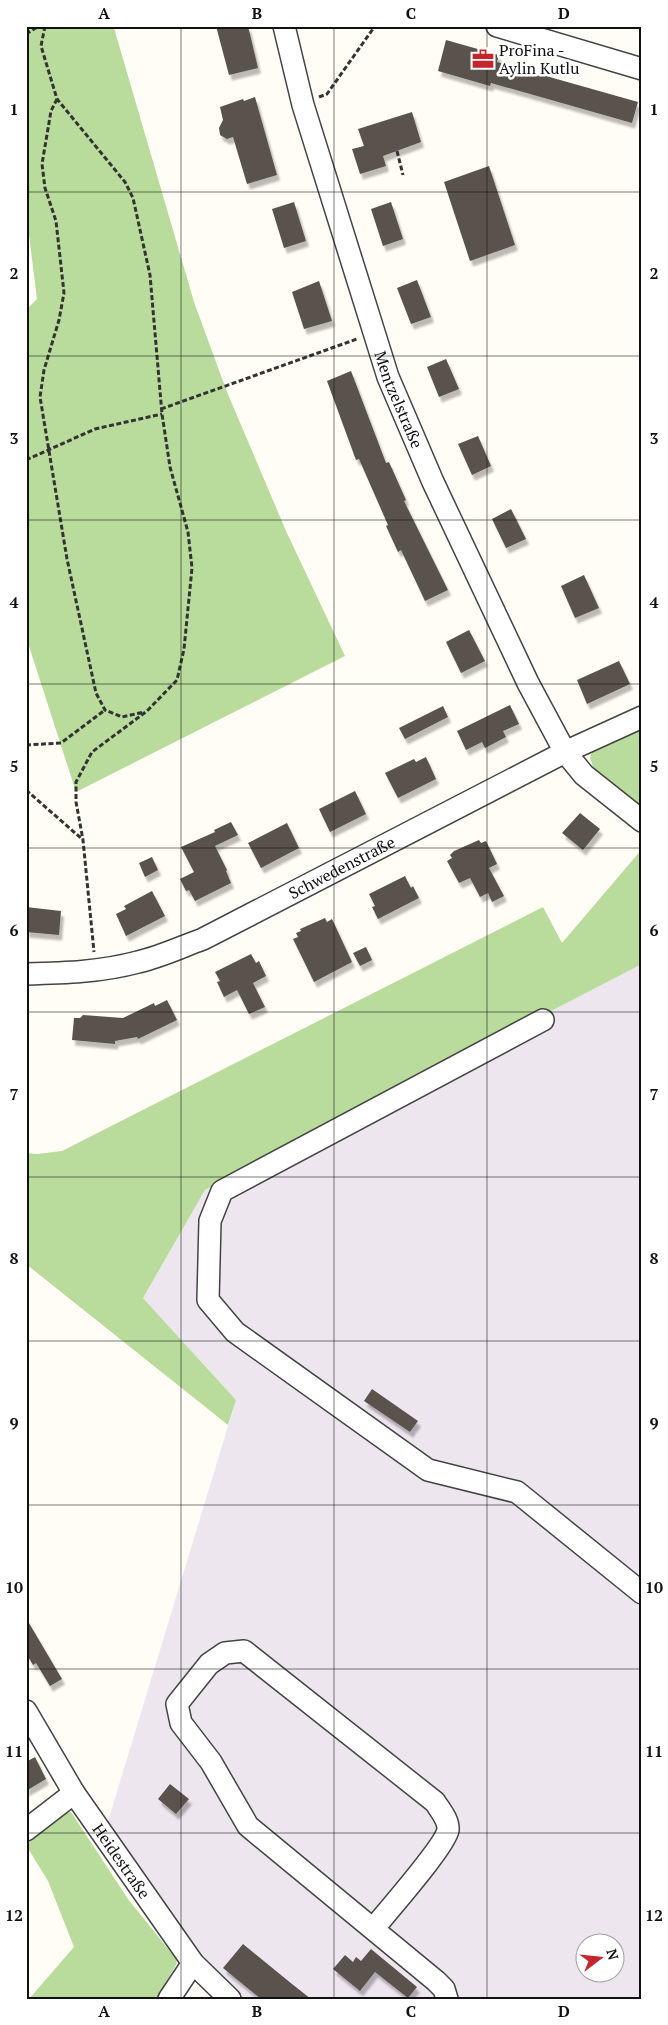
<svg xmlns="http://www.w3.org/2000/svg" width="668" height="2025" viewBox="0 0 668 2025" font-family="'PT Serif',serif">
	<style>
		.industrial { fill: #eee6ef; fill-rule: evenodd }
		.forest { fill: #b9dc9c }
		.building { fill: #5a524d; filter: url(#shadow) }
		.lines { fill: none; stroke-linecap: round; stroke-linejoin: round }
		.minor-casing { stroke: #444; stroke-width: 24 }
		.path { stroke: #333; stroke-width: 3; stroke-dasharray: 5 2.5; stroke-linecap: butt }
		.minor { stroke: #fff; stroke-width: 21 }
		.grid { fill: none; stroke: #111; stroke-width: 1; stroke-opacity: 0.55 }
		.labels { text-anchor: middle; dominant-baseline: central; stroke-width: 5; stroke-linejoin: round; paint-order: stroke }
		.poi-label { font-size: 16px; fill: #111; stroke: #fff; text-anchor: start }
		.street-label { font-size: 16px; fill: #111; stroke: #fff }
		.neatline { fill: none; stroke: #111; stroke-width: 2 }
		.grid-label { font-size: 16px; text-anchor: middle; font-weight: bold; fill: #111 }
	</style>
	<defs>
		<filter id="shadow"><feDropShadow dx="3" dy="5.5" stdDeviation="1" flood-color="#0004"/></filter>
	</defs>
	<rect width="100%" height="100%" fill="#fffdf5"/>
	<path class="industrial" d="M642,964V1999H244L215,1970L105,1831L236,1400L143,1298L205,1190ZM586,1942H616V1972H586Z"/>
	<path class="forest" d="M26,26H116L114,28L194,302L227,392L286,531L345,656L76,792L28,643L26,310L37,299L26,211Z
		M642,725V807L593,767L590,758L592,751Z
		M642,849V964L205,1190L143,1298L236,1400L228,1425L26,1264V1153L37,1154L62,1151L543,907L562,943Z
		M71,1812L128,1899L177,1960L176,1965L156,1999H29L74,1947L48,1881L26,1845L66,1813Z"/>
	<path class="building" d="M216,26H248L258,68L229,75Z
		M446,40L499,55L497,62L638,102L632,123L491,83L490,86L438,71Z
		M255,97L277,175L247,184L233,137L227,139L220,135L219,128L223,120L220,107L243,99L244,101Z
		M412,112L421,142L383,156L386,166L360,174L352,149L364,146L358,129Z
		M489,166L515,245L470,261L444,182Z
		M294,202L306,241L284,248L272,209Z
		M391,202L403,239L383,246L371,209Z
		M417,280L431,317L411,324L397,288Z
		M319,281L332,321L304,329L292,292Z
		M446,359L459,389L439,397L427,367Z
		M351,371L386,463L389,462L406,500L404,501L448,590L425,601L401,550L398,552L386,526L388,525L359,459L356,460L327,381Z
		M478,436L491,466L472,475L458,444Z
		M511,509L526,539L506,548L492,519Z
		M584,575L599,608L575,618L561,586Z
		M469,630L485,661L461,673L446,642Z
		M619,661L630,684L587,704L577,680Z
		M510,705L519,724L503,731L506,737L485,748L482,742L466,750L457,731Z
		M443,706L448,717L405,739L399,728Z
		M426,757L436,779L398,798L385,773L414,759L416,762Z
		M355,791L366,814L330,832L319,809Z
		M580,813L600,829L583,850L562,833Z
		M231,822L238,835L215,846L227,870L226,871L231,883L195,901L189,890L186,891L180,879L194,872L181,847L215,832L214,830Z
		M287,823L299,848L261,868L248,843Z
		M479,840L481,843L486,841L497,864L489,868L504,896L492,902L488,893L480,897L470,878L459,883L447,861L452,858L450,855L454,851Z
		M152,857L158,870L145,877L139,863Z
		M405,876L411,888L413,886L419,898L378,919L372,907L375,906L369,894Z
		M152,891L165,916L126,936L116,914L126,909L124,906Z
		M26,907L61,911L59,935L26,932Z
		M325,918L327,922L332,919L352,962L314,982L293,939L298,937L296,933L301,931L300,929Z
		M366,947L372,960L360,966L353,953Z
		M251,954L256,963L259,961L266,976L253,983L265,1007L249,1014L237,990L224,997L217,982L220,981L215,972Z
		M167,1000L177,1020L138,1039L137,1037L115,1041V1044L72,1040L74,1018H80L83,1015L123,1018L154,1003L155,1006Z
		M372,1389L418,1421L410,1432L364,1401Z
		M26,1618L62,1679L50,1686L36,1663L33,1665L26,1653Z
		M35,1757L46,1779L26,1791V1762Z
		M170,1784L189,1799L176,1814L158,1799Z
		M243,1944L292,1984L311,1999H261L223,1968Z
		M371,1949L417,1987L408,1998L375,1972L360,1991L333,1969L345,1955L353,1962L356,1957L361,1961Z"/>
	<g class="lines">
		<g class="minor-casing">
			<g id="minor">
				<path id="s1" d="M284,26L303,105L388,377L433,482L528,683L565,752L584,775L642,821"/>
				<path d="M497,26L642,69"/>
				<path id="s2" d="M26,974C64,973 101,972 138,962C160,957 181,947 203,939L565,752L642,717"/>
				<path d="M543,1020L222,1191L210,1221L208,1300L235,1332L428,1470L517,1492L642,1593"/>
				<path id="s3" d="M26,1711L74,1793L193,1963L230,1999"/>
				<path d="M26,1830L74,1793"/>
				<path d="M373,1929C387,1912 445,1846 448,1830C449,1820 440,1810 435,1802L244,1651L225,1653L209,1664L177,1704L181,1723L211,1762L248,1826L436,1981L444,1989L447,1999"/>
				<path d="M169,1999L193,1963"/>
			</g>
		</g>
		<path class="path" d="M45,26L41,46L57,99L125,182L133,198L150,275L162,414L170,467L188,532L192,568L184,649L177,680L147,711L92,752L76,782V802L83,840L94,952
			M26,34L39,26
			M319,97L327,94L375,26
			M57,99L51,111L42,164L45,188L56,221L64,293L59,320L44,370L40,397L67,559L96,693L105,710L122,717L144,712
			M397,151L403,175
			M161,409L357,339
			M26,460L95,429L162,414
			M26,745L61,743L105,710
			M26,790L82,839"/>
		<use href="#minor" class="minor"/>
	</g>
	<path class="grid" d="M181,26V1999M334,26V1999M487,26V1999M26,192H642M26,356H642M26,520H642M26,684H642M26,848H642M26,1012H642M26,1177H642M26,1341H642M26,1505H642M26,1669H642M26,1833H642"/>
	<defs>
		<g id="office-bare" transform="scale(1.725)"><path d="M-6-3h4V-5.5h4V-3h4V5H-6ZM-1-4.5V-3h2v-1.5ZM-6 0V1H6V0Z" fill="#c4262e" stroke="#fff" stroke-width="2.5" paint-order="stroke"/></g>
	</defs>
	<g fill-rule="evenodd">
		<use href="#office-bare" x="483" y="59"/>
	</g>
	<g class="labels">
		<g class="poi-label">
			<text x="499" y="50">ProFina -<tspan x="499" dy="18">Aylin Kutlu</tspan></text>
		</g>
		<g class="street-label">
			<text stroke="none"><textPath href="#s1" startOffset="391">Mentzelstraße</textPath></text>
			<text stroke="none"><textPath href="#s2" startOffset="338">Schwedenstraße</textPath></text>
			<text stroke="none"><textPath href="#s3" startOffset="178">Heidestraße</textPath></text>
		</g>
	</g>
	<rect width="668" height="2025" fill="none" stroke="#ffffff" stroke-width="55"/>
	<g transform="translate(600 1958) rotate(74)"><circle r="24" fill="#ffffff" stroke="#a0a0a0"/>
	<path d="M0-4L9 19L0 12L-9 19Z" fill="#c4262e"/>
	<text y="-8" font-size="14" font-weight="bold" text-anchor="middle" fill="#111111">N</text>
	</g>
	<rect x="28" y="28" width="612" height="1970" class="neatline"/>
	<g class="grid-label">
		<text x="104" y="19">A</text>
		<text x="257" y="19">B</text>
		<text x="411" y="19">C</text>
		<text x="564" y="19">D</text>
		<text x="14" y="115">1</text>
		<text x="654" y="115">1</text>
		<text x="14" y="279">2</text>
		<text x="654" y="279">2</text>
		<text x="14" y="444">3</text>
		<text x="654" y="444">3</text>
		<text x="14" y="608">4</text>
		<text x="654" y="608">4</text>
		<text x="14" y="772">5</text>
		<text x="654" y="772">5</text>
		<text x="14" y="936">6</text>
		<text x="654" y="936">6</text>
		<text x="14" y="1100">7</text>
		<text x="654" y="1100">7</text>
		<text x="14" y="1264">8</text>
		<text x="654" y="1264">8</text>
		<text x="14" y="1429">9</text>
		<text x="654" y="1429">9</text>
		<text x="14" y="1593">10</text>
		<text x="654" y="1593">10</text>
		<text x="14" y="1757">11</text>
		<text x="654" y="1757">11</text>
		<text x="14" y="1921">12</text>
		<text x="654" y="1921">12</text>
		<text x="104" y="2017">A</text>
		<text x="257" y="2017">B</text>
		<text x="411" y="2017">C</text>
		<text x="564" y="2017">D</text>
	</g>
</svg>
